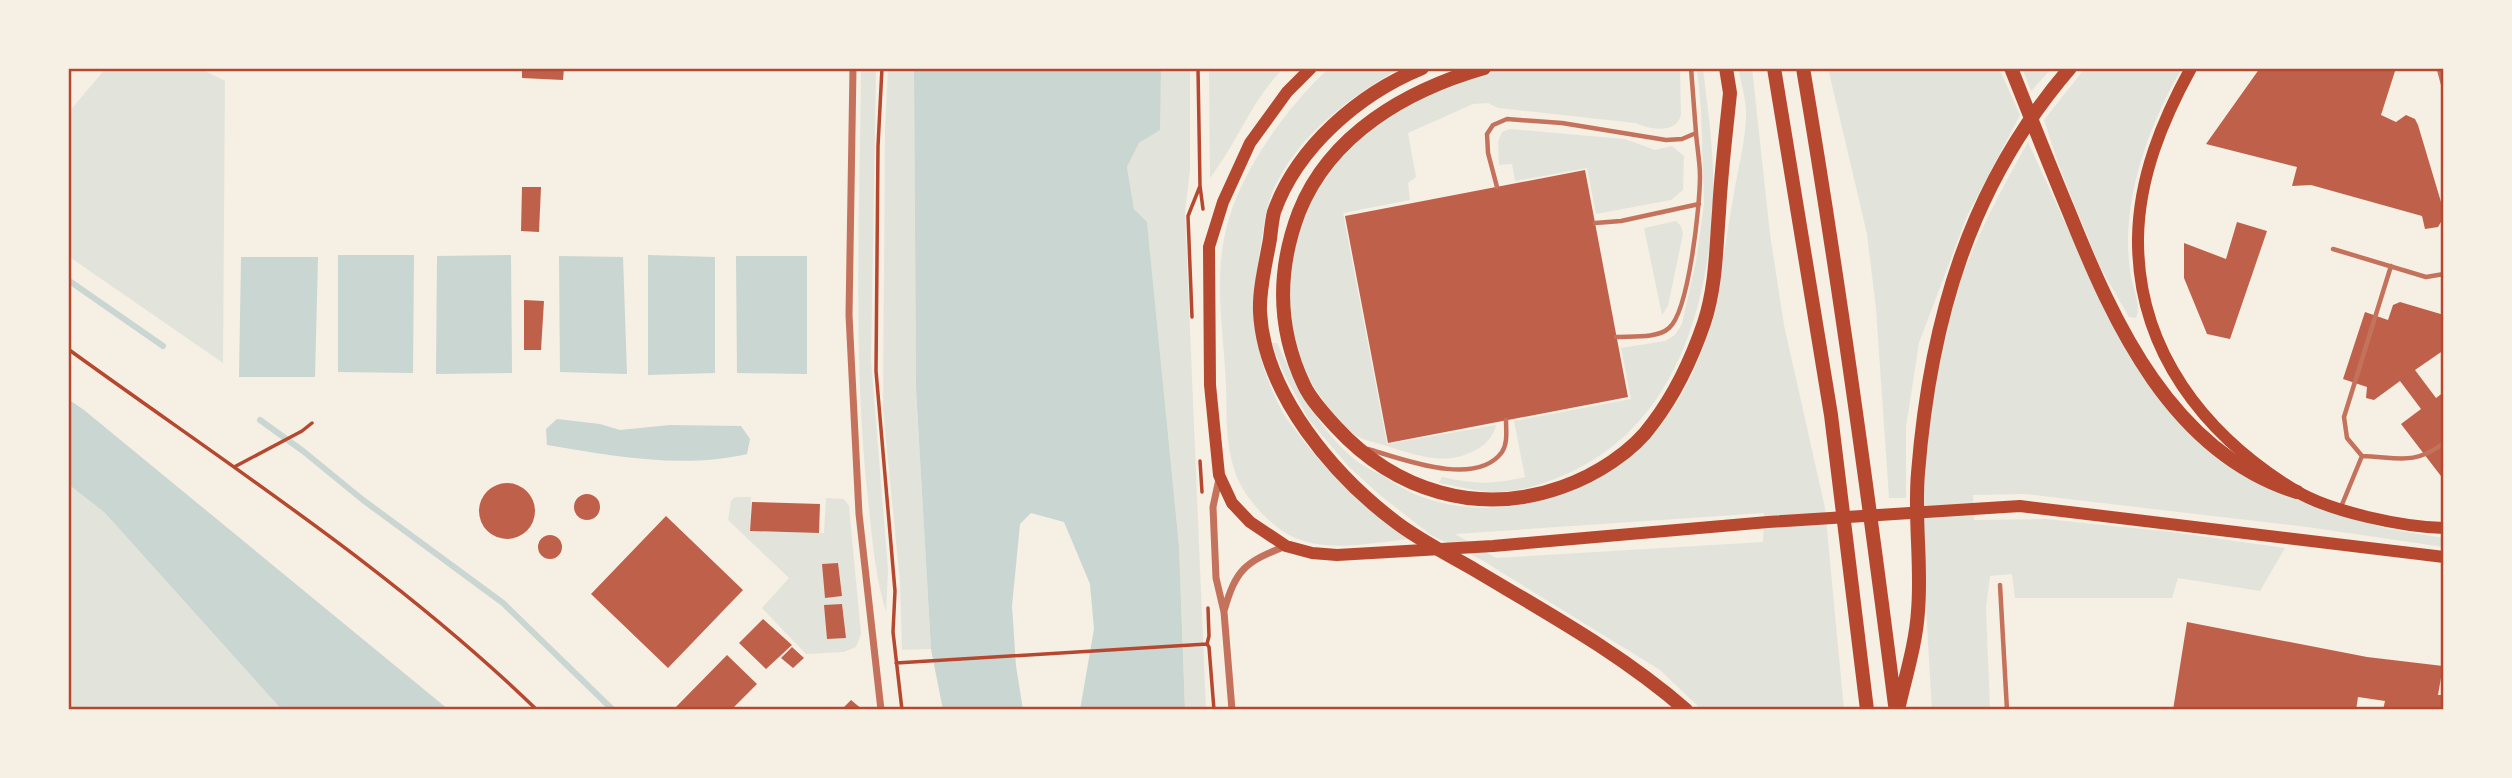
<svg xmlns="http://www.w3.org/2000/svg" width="2512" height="778" viewBox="0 0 2512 778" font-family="Lato,sans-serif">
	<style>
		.green { fill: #e2e4dc; fill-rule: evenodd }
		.water { fill: #c9d6d2 }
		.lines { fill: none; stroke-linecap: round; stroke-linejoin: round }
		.stream { stroke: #c9d6d2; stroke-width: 6 }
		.building { fill: #bf614a }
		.path { stroke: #b5482f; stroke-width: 3.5 }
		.service { stroke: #c5725c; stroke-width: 4.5 }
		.minor { stroke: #c5725c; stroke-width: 7 }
		.primary { stroke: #b5482f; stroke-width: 12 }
		.motorway { stroke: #b5482f; stroke-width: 14 }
		.neatline { fill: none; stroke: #b5482f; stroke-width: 2.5 }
	</style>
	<rect width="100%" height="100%" fill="#f6efe4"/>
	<path class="green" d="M106,68H199L225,81L223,363L68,256V113Z
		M861,68H876L871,360L888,570L886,612C873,569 871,523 866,480C853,343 860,205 861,68Z
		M888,68H914L916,387L931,649L902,650L900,582L883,410L885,129Z
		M1161,68H1190V171L1185,211L1206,710H1185L1179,546L1147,223L1134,209L1127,167L1139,143L1159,130Z
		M1209,68H1284C1252,99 1237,143 1210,178Z
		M1329,68H1400C1351,97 1304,130 1277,182C1267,200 1264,224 1261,244C1250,305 1251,351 1281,409C1285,418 1293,426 1299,435C1333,480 1366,506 1412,539C1373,542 1327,554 1291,536C1268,524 1241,494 1234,469C1225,441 1227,413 1226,385C1223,320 1210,264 1235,201C1253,155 1293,101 1329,68Z
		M1505,68H1680L1681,115C1676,135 1649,129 1635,123L1498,108L1488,103L1473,104L1408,133L1416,177L1408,183L1410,200L1343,213L1387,444L1496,425C1492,443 1475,453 1457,457C1435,462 1411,454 1390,447C1379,443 1364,441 1355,435C1343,427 1334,415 1326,404C1315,389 1302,371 1297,353C1278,296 1289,224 1325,176C1367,121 1438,82 1505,68Z
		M1697,68H1703C1708,112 1715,157 1713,201C1708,311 1673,429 1564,475C1542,485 1516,493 1492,492C1474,491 1456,486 1439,483L1442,477C1475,484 1491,485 1525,477L1514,421L1631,399L1621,348L1665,341L1675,335L1682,324L1696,261L1704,203L1701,110Z
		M1738,68H1752L1770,234L1784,325L1825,508L1844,710H1702L1660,670L1480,559L1431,535L1381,496L1349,467L1309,420L1286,378L1271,343H1277C1296,384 1318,428 1353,458C1362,466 1374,471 1385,477C1393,482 1403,489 1412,493C1498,530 1603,494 1661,424C1714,361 1719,276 1733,199C1737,172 1747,137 1746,110C1745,96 1741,82 1738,68ZM1764,513L1763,542L1496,558L1455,534Z
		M1828,68H1999L2020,115L1967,216L1919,343L1906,427V498H1889L1876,309L1867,234Z
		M2022,68H2052L2031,91Z
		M2085,68H2182C2152,119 2128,183 2128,243C2128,252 2129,262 2130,270C2131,285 2142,304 2136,318L2129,317L2100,267L2059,166L2044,120Z
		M1510,129L1625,139L1655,150L1672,146L1684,156L1683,190L1671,200L1596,214L1587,168L1515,181L1512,164L1499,165L1498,142L1502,132Z
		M2028,142L2097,292L2129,347L2224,452L2299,499L2326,511L2388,529L2444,538V547L2307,527L2025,494L1973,495L1974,520L2046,519L2172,532L2285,548L2260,591L2178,578L2172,598H2015L2012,574L1990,576L1986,608L1990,710H1932C1924,568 1909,415 1961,279C1979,231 2003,186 2028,142Z
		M1676,221L1681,226L1683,234L1668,306L1662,315L1644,228Z
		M68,484L105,513L282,710H68Z
		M735,497H751L750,531L824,533L826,498L844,499L849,506L861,634L856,647L844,652L806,654L762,608L789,578L728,520L731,501Z"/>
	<path class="water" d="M914,68H1161L1160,130L1139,143L1127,167L1134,209L1147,222L1179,546L1185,710H1080L1094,629L1090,584L1064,522L1031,513L1020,524L1012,606L1016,666L1023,710H943L931,649L916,388Z
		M338,255H414L413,373L338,372Z
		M511,255L512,373L436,374L437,256Z
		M648,255L715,257V373L648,375Z
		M559,256L623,257L627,374L560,372Z
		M736,256H807V374L737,373Z
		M241,257H318L315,377H239Z
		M68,399L84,410L449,710H282L105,513L68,484Z
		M557,419L600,424L620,430L670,425L741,426L750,439L747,454C682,469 612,456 547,445L546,429Z"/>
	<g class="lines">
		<path class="stream" d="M68,280L163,346
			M260,420L303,451L363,500L503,603L613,710"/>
	</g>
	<path class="building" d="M522,68H564L563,80L522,78Z
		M2260,68H2396L2381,115L2396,122L2406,115L2415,119L2418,125L2444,212V217L2438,227L2425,229L2422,216L2311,185L2292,186L2297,167L2206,144Z
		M1585,170L1628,397L1388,443L1345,216Z
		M522,187H541L539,232L521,231Z
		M2237,222L2267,231L2230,339L2207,334L2184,278V243L2226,259Z
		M524,300L544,301L541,350H524Z
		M2400,302L2444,315V350L2415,370L2436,398L2444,392V480L2401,424L2421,409L2400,381L2374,400L2366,398L2367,387L2343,379L2365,312L2388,320L2393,305Z
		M479 511a28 28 0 1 1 56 0a28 28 0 1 1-56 0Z
		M574 507a13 13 0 1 1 26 0a13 13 0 1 1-26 0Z
		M752,502L820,504L819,533L750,531Z
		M666,516L743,590L668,668L591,594Z
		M538 547a12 12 0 1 1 24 0a12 12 0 1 1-24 0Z
		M838,563L842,596L825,598L822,564Z
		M842,604L846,638L827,639L824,605Z
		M763,619L792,645L766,669L739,643Z
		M2187,622L2367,657L2443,666L2438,695H2444V710H2383L2385,701L2358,697L2356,710H2173Z
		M792,647L804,658L793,668L781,658Z
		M727,655L757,684L731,710H673Z
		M851,700L863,710H841Z"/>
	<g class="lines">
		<path class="path" d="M882,68L878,146L876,371L895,591L893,632L902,710
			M1198,68L1200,186L1203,209
			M1192,317L1188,216L1200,186
			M68,349C228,465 395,572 537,710
			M1200,461L1202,492
			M236,466L302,431L312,423
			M1208,608L1209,636L1207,644L1209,647L1214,710
			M896,663L1207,644"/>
		<path class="service" d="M1497,187L1488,153L1487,134L1493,125L1507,119L1562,123L1666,140L1682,139L1696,133L1691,68
			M1595,223L1621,221L1699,204
			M2333,249L2426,277L2444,274
			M2391,266L2344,417L2347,438L2362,456C2398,457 2413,466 2444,443
			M1616,337C1631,336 1657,339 1669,328C1689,311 1700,205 1700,176C1700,162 1697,147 1696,133
			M1368,449C1402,459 1476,488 1502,452C1508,443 1506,430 1506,420
			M2341,507L2362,456
			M2000,585L2007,710"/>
		<path class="minor" d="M853,68L849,315L859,514L881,710
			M2440,68L2444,83
			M1219,479L1213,507L1216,578L1224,612L1232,710
			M1224,611C1236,569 1245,562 1286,546"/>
		<path class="primary" d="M1311,68L1287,92L1250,143L1223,202L1209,247L1210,385L1219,475L1232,503L1250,522L1286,546L1312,553L1337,555L1493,546L1768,522L2020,506L2444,557
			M2191,68C2162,121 2139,177 2138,238C2137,350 2204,435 2296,491C2331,512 2403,527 2444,528"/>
		<path class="motorway" d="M1422,68C1359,94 1297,147 1274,212C1272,220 1271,230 1270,239C1266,262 1259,289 1260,312C1264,394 1334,476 1397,523C1421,541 1449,555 1475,570C1547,613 1622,654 1686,710
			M1484,68C1407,90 1330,134 1299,212C1277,270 1277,328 1304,385C1311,400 1325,415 1336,427C1395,491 1478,517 1562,487C1594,476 1633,452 1653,423C1675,394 1692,358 1704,323C1716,287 1716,249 1719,212C1721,172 1726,133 1730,93L1726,68
			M1774,68L1831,415L1867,710
			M1803,68C1839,280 1868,492 1895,705
			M2011,68C2030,116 2049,164 2069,212C2114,324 2172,453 2297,492
			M1898,710C1905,678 1916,644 1918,611C1922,565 1914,519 1918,473C1930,322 1969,185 2070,68"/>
	</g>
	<rect width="2512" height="778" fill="none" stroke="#f6efe4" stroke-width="140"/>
	<rect x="70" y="70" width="2372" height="638" class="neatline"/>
</svg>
